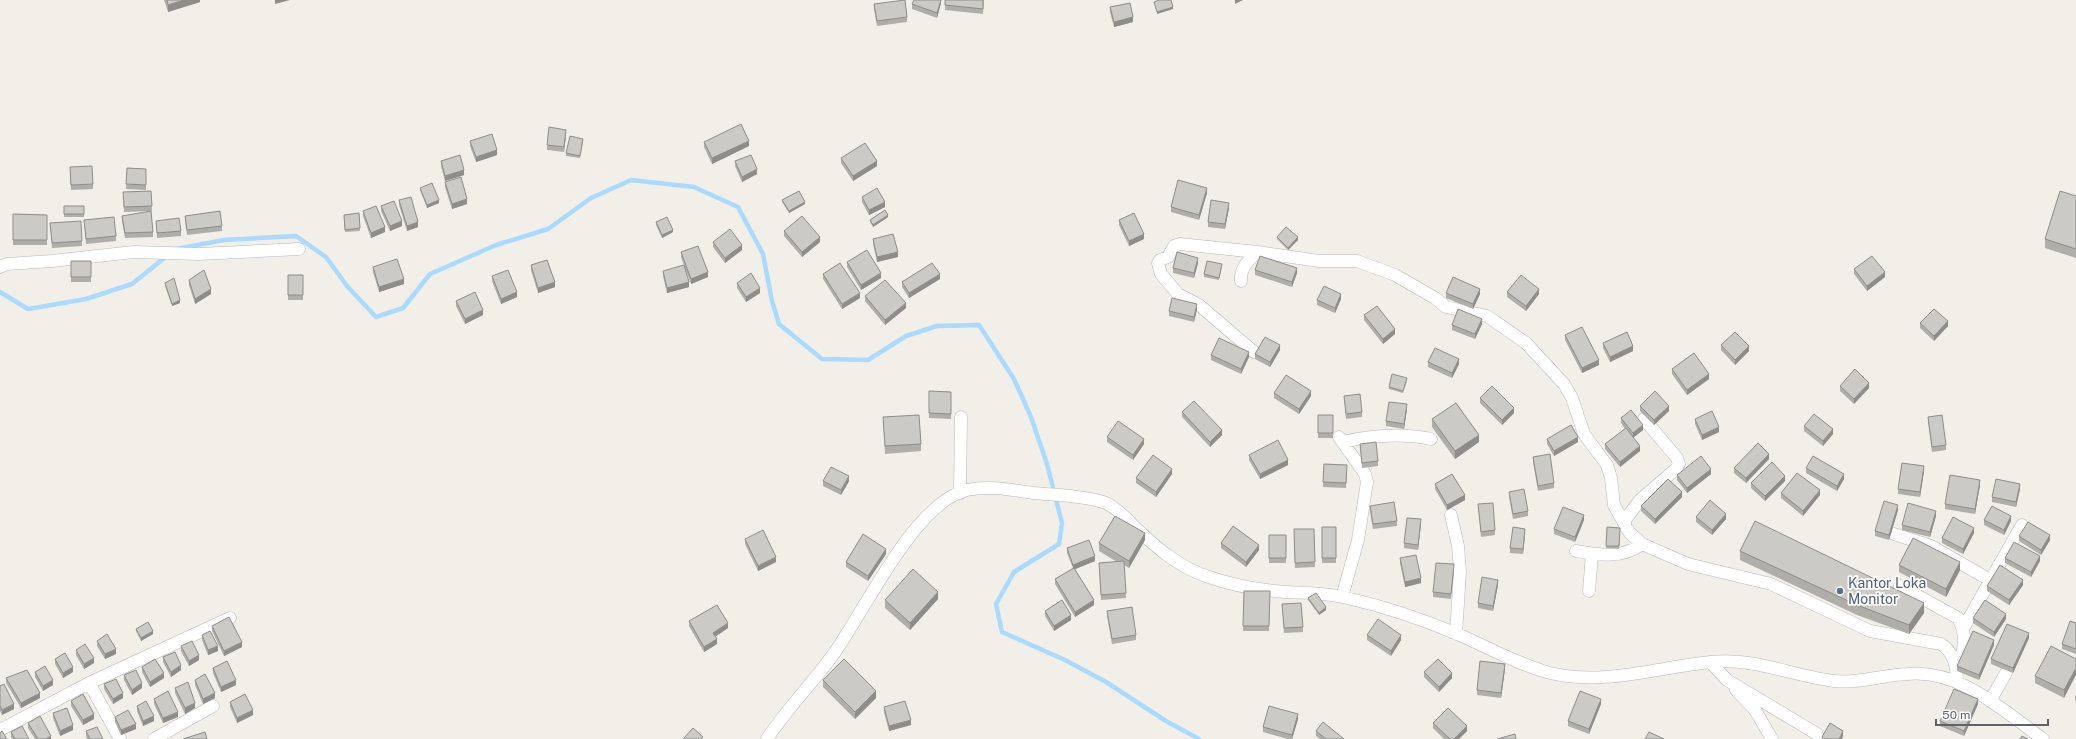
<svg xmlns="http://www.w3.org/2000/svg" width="2076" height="739" viewBox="0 0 2076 739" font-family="'Public Sans',sans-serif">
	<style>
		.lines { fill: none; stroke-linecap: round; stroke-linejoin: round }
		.stream { stroke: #aadaff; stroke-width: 4.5 }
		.minor-casing { stroke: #b5b8bc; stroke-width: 13 }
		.minor { stroke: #fff; stroke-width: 12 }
		.wall { fill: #afaea9 }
		.shaded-wall { fill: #8f8d8a }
		.building { fill: #cccac5; stroke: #8f8d8a }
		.service-dot { fill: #5c6f8a; stroke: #fff; stroke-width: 1.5 }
		.labels { text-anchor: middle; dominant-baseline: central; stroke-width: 3.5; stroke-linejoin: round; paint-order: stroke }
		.service-label { font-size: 14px; fill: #4e5e75; stroke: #fff; text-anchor: start }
	</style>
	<rect width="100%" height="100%" fill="#f1efe8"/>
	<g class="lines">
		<path class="stream" d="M176,249L224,240L296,236L326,257L347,286L376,317L403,308L430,274L496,245L548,229L591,198L631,180L694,187L738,207L763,254L772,301L779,324L822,359L868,360L906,336L937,326L979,325L1014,379L1031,417L1047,464L1062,523L1059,544L1014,572L996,604L1002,632L1065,660L1106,682L1166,721L1199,739
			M0,292L28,309L86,299L132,284L168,255"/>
		<g class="minor-casing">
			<path id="minor" d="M0,267L7,264L52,261L134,252L199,254L299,249
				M1241,281C1240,268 1248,261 1257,252
				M1254,352L1199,305L1178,294L1161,274L1158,263L1160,260L1168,257L1174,246L1180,244L1257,252L1319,261H1357L1395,275L1435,298L1446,307L1487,316L1526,343L1564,384L1572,398L1584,434L1607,465L1611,478L1614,505L1625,525
				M1644,419L1677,458L1679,464L1676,469L1640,500L1625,520V526L1630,533L1642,544L1688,564L1771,584L1870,631L1941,644C1954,652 1957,667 1957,682
				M1339,437L1365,474L1367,482L1358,540L1342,597
				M1343,442C1373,435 1401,433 1431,439
				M960,493L961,417
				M1451,515L1458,546L1460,571L1456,634
				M1894,534L1931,546L1990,580
				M1576,551C1600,555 1622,559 1642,544
				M1900,586L1958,618C1967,634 1965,651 1957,667
				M1589,591L1592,554
				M1964,627L2022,525
				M1710,662L1727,680L1817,734
				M89,683L120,739
				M1736,690L1755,710L1772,739
				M1990,701L2006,673
				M0,730L89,683L230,618
				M154,739L213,706
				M767,739C787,708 814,682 835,652C865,610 915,502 967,490C989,485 1012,490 1033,493C1055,495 1077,495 1099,501C1106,502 1112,506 1118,511C1126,517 1132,525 1139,531C1159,550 1180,567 1206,576C1231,585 1258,590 1285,592C1304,593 1324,593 1343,597C1383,606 1425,620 1462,636C1491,649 1520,665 1550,673C1604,686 1658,667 1711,662C1754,657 1792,676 1834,681C1857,684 1883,675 1907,674C1960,669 2002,710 2043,739"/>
		</g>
		<use href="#minor" class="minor"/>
	</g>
	<path class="wall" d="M164,0H200V2L168,12Z
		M941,0V3L937,18L912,9V4Z
		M984,0L983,14L945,10V5Z
		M874,4L907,17V22L877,26L874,9Z
		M1110,7L1133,22L1114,27L1110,12Z
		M566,135L564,152L547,150V145Z
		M470,141L497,155L476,162L470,146Z
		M583,141L580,158L566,156V153Z
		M704,142L749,146L712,164L704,147Z
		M841,158L877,166L853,181L841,163Z
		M441,161L464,175L445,181L441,166Z
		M735,161L757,174L742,182L735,166Z
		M127,168L146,169V190L126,189Z
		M70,172L93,184V189L71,190Z
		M445,182L467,204L452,209L445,187Z
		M420,188L439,203L427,208L420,190Z
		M151,191L152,211L124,212L123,192Z
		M1207,193L1199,220L1171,212V207Z
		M2076,196V258L2045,248V239Z
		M862,197L885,207L869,215L862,202Z
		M399,200L418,227L407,231L399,205Z
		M782,200L805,204L789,213L782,202Z
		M64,206H84V217H64Z
		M381,206L402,226L390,231L381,211Z
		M1229,208L1225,229L1208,227V222Z
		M363,211L385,232L371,238L363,216Z
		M359,213L360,231L345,232L344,215Z
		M13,214L47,215V245H13Z
		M122,216L153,232V237L125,238L122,221Z
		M185,216L222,226V231L187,235L185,221Z
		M888,217L873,227L870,222V220Z
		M84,220L116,236V241L86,244Z
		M1119,220L1144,239L1129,246L1119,225Z
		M156,221L181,231V236L157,238Z
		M656,222L673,232L662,238L656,225Z
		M50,223L82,241V246L52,248Z
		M784,231L820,242L802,257L784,236Z
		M1277,237L1298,240L1288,250L1277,239Z
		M873,239L898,257L877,262L873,244Z
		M713,242L742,250L725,263L713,247Z
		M681,252L708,277L691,284L681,257Z
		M71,261H91V282H71Z
		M847,262L881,278L861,290L847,267Z
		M1198,263L1194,278L1173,273V268Z
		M531,265L555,287L538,293L531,270Z
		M373,267L404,284L379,292L373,272Z
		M1222,267L1219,280L1204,277V274Z
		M1854,269L1885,277L1867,291L1854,274Z
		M1255,270L1297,273L1292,287L1255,275Z
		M663,271L689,287L667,293L663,276Z
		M823,274L860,298L842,309L823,279Z
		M288,275H303V300H288Z
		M492,276L517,297L501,304L492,281Z
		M940,279L909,298L902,287V282Z
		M189,280L211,294L195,304L189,285Z
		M165,283L180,303L172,306L165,286Z
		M737,283L760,293L746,302L737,288Z
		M1507,292L1539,294L1526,311L1507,297Z
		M1446,293L1480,294L1473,309L1446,298Z
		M865,296L906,308L885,325L865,301Z
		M1341,299L1335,313L1317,305V300Z
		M456,301L483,315L465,324L456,306Z
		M1197,309L1194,322L1169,316V311Z
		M1364,315L1395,334L1383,344L1364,320Z
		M1920,323L1948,326L1934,341L1920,328Z
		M1482,324L1475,339L1452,330V325Z
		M1565,335L1599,365L1582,373L1565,340Z
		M1603,343L1633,351L1610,362L1603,348Z
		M1721,345L1749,351L1735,365L1721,350Z
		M1280,350L1270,367L1255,359V354Z
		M1211,355L1249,357L1241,374L1211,360Z
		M1428,362L1459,364L1452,378L1428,367Z
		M1672,369L1709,379L1687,395L1672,374Z
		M1407,381L1403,393L1389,389V387Z
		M1840,386L1869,388L1854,404L1840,391Z
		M929,391L951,392V419L929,418Z
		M1274,393L1311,396L1299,414L1274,398Z
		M1344,396L1362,412V417L1346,419Z
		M1480,398L1514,413L1502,425L1480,403Z
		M1640,406L1669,411L1654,425L1640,411Z
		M1407,409L1404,429L1386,426V421Z
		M1182,412L1222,435L1210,447L1182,417Z
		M1318,415H1333V438H1318Z
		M883,417L921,444V451L885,454Z
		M1928,417L1946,445V450L1932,452L1928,422Z
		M1621,418L1643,430L1633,437L1640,451L1620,467L1605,449V444L1625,429L1621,423Z
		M1432,419L1479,442L1455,459L1432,427Z
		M1695,419L1719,432L1702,440L1695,424Z
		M1804,426L1833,434L1823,446L1804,431Z
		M1107,437L1144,444L1133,460L1107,442Z
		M1547,439L1578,442L1554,456L1547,444Z
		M1360,444L1378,461V466L1362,468Z
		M1249,455L1288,465L1260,479L1249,460Z
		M1533,457L1554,483V488L1538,491L1533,462Z
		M1769,459L1746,483L1734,473V468Z
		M1806,468L1844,479L1837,491L1806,473Z
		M1347,470L1346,488L1323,487V482Z
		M1924,471L1920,497L1898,494V489Z
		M1172,474L1156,497L1136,483V478Z
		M1711,474L1687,493L1677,480V475Z
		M823,481H849L841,495L823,486Z
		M1785,481L1765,501L1751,488V483Z
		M1435,484L1465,500L1447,510L1435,489Z
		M1980,485L1975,514L1945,509V504Z
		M2020,489L2016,507L1992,502V497Z
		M1509,492L1528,511V516L1513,519L1509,497Z
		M1781,493L1820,495L1803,516L1781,498Z
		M1682,497L1655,524L1641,511V506Z
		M1478,504L1495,530V535L1481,537Z
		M1370,506L1397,521V526L1373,529L1370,511Z
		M1898,510L1889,540L1875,536V531Z
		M1936,516L1930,537L1902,530V525Z
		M1696,517L1726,519L1712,535L1696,522Z
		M1584,520L1575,542L1554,534V529Z
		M1984,520L2011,521L2004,535L1984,525Z
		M1421,524L1418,550L1404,548V543Z
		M1322,527H1336V563H1322Z
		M1607,527L1620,528L1619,549L1606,548Z
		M1294,529H1314L1315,567L1295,568Z
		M1974,533L1963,554L1942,543V538Z
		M1525,534L1523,554L1510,553V548Z
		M1269,535H1286V563H1269Z
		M2019,536L2050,540L2041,555L2019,541Z
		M745,539L776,562L758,571L745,544Z
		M1145,540L1129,568L1124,565L1126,598L1101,600L1099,563L1117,562L1099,551V543Z
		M1221,543L1259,550L1246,567L1221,548Z
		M1067,548L1095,561L1075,569L1094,605L1075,617L1055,584V579L1073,568L1067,553Z
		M1740,551L1924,613L1909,634L1857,615L1740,560Z
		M886,554L868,581L846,567V562Z
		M1400,558L1421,583L1405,587L1400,563Z
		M2005,558L2040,561L2031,577L2005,563Z
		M1899,565L1960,570L1946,597L1899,572Z
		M1454,569L1451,599L1433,597V592Z
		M1498,585L1493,611L1478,608V603Z
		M2023,585L2009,605L1987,591V586Z
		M1244,591H1270L1269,631H1243Z
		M1308,598L1326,610L1319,615L1308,600Z
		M938,599L910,630L885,608V600Z
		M1282,604L1303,627V632L1284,633Z
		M1045,611L1071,620L1054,631L1045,616Z
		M1107,611L1136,635V640L1112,644L1107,616Z
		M1973,618L2006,619L1994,637L1973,623Z
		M689,621L728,628L715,637L717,644L704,652L689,626Z
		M2076,623V654L2062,649V644Z
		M212,626L242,647L224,656L212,631Z
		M136,629L153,634L141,641L136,631Z
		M202,635L218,651L208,655L202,640Z
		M1367,635L1401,640L1391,656L1367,640Z
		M2029,638L2013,673L1991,664V659Z
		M97,641L116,654L105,659L97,646Z
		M1994,645L1979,680L1957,671V666Z
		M181,646L199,660L189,666L181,651Z
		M76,650L94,663L84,669L76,655Z
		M163,657L181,670L171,677L163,662Z
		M55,659L73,672L63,678L55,664Z
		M2076,659L2064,698L2035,683V676Z
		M142,667L164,678L150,687L142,672Z
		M213,668L236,685L221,692L213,673Z
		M1505,669L1501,698L1477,695V690Z
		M35,672L53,685L43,691L35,677Z
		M1424,672L1452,678L1439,692L1424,677Z
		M124,675L142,688L132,695L124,680Z
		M6,678L40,698L21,708L6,683Z
		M195,680L215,698L203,704L195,685Z
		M823,680L876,698L855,719L823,687Z
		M104,684L123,698L113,704L104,689Z
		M0,686L14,709L2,715L0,711Z
		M175,688L195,708L185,714L175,693Z
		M2075,695L2076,696V701L2075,700Z
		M154,699L178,717L163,723L154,704Z
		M71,701L94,719L83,725L71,706Z
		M230,702L253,715L237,723L230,707Z
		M1601,704L1589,734L1568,726V721Z
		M1978,704L1964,736L1940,726V721Z
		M137,706L154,721L143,726L137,711Z
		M884,707L911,725L889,731L884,712Z
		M53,713L73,730L60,736L53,718Z
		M115,717L136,729L121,735L115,722Z
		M1298,719L1292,739H1288L1263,732V727Z
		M28,723L51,739H35L28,728Z
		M1433,723L1467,731L1459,739H1444L1433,728Z
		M86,731L103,739H87L86,736Z
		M1316,731L1344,739H1320L1316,736Z
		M11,732L29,739H12L11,737Z"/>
	<path class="shaded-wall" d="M184,0H200V2L168,12V5Z
		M275,0H290L275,4Z
		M941,0V3L937,18V13Z
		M1235,0H1243L1235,4Z
		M1173,7V9L1157,14V12Z
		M1133,17V22L1114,27V22Z
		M566,130V135L564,152V147Z
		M749,141V146L712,164V158Z
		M497,150V155L476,162V157Z
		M877,161V166L853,181V176Z
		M757,169V174L742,182V177Z
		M464,170V175L445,181V176Z
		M1207,188V193L1199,220V215Z
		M467,199V204L452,209V204Z
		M439,200V203L427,208V205Z
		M805,202V204L789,213V211Z
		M885,202V207L869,215V210Z
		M1229,203V208L1225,229V224Z
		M888,215V217L873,227V225Z
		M402,221V226L390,231V226Z
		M418,222V227L407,231V226Z
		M385,227V232L371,238V233Z
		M673,230V232L662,238V235Z
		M1144,234V239L1129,246V241Z
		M820,237V242L802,257V252Z
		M1298,237V240L1288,250V248Z
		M742,245V250L725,263V258Z
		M898,252V257L877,262V257Z
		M1198,258V263L1194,278V273Z
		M1297,268V273L1292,287V282Z
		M708,272V277L691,284V279Z
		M1885,272V277L1867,291V286Z
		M881,273V278L861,290V285Z
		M940,274V279L909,298V293Z
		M404,279V284L379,292V287Z
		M555,282V287L538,293V288Z
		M689,282V287L667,293V288Z
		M760,288V293L746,302V297Z
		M211,289V294L195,304V299Z
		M1480,289V294L1473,309V304Z
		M1539,289V294L1526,311V306Z
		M517,292V297L501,304V299Z
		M860,293V298L842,309V304Z
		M1341,294V299L1335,313V308Z
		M180,300V303L172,306V304Z
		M906,303V308L885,325V320Z
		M1197,304V309L1194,322V317Z
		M483,310V315L465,324V319Z
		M1482,319V324L1475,339V334Z
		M1948,321V326L1934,341V336Z
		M1395,329V334L1383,344V339Z
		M1280,345V350L1270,367V362Z
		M1633,346V351L1610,362V357Z
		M1749,346V351L1735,365V360Z
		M1249,352V357L1241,374V369Z
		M1459,359V364L1452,378V373Z
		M1599,360V365L1582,373V368Z
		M1709,374V379L1687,395V390Z
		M1869,383V388L1854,404V399Z
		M1311,391V396L1299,414V409Z
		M1407,404V409L1404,429V424Z
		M1669,406V411L1654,425V420Z
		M1514,408V413L1502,425V420Z
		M1643,425V430L1633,438V433Z
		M1719,427V432L1702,440V435Z
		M1833,429V434L1823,446V441Z
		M1222,430V435L1210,447V442Z
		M1479,435V442L1455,459V451Z
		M1578,437V442L1554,456V451Z
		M1144,439V444L1133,460V455Z
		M1640,446V451L1620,467V462Z
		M1769,454V459L1746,483V478Z
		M1288,460V465L1260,479V474Z
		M1924,466V471L1920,497V492Z
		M1172,469V474L1156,497V492Z
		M1711,469V474L1687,493V488Z
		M1844,474V479L1837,491V486Z
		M849,476V481L841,495V490Z
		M1785,476V481L1765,501V496Z
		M1980,480V485L1975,514V509Z
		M2020,484V489L2016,507V502Z
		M1820,490V495L1803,516V511Z
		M1682,492V497L1655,524V519Z
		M1465,495V500L1447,510V505Z
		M1898,505V510L1889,540V535Z
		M1936,511V516L1930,537V532Z
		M1726,514V519L1712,535V530Z
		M1584,515V520L1575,542V537Z
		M2011,516V521L2004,535V530Z
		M1421,519V524L1418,550V545Z
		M1974,528V533L1963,554V549Z
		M1525,529V534L1523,554V549Z
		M1145,533V540L1129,568V561Z
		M2050,535V540L2041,555V550Z
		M1259,545V550L1246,567V562Z
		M886,549V554L868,581V576Z
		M1095,556V561L1073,570V565Z
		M2040,556V561L2031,577V572Z
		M776,557V562L758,571V566Z
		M1960,562V570L1946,597V589Z
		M1421,578V583L1405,587V582Z
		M1498,580V585L1493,611V606Z
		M2023,580V585L2009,605V600Z
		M938,592V599L910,630V623Z
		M1094,600V605L1075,617V612Z
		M1924,603V613L1909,634V625Z
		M1326,607V610L1319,615V613Z
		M2006,614V619L1994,637V632Z
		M1071,615V620L1054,631V626Z
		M728,623V628L713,638V633Z
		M153,631V634L141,641V638Z
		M2029,633V638L2013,673V668Z
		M1401,635V640L1391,656V651Z
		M717,639V644L704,652V647Z
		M1994,640V645L1979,680V675Z
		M242,642V647L224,656V651Z
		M218,646V651L208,655V650Z
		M116,649V654L105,659V654Z
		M199,655V660L189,666V661Z
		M94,658V663L84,669V664Z
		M1505,664V669L1501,698V693Z
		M181,665V670L171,677V672Z
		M73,667V672L63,678V673Z
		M2076,668V675L2064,698V690Z
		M164,673V678L150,687V682Z
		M1452,673V678L1439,692V687Z
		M53,680V685L43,691V686Z
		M236,680V685L221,692V687Z
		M142,683V688L132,695V690Z
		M876,691V698L855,719V712Z
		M40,693V698L21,708V703Z
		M123,693V698L113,704V699Z
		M215,693V698L203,704V699Z
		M1601,699V704L1589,734V729Z
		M1978,699V704L1964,736V731Z
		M195,703V708L185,714V708Z
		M14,704V709L2,715V710Z
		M253,710V715L237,723V718Z
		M178,712V717L163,723V718Z
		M94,714V719L83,725V720Z
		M1298,714V719L1292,739V735Z
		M154,716V721L143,726V721Z
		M911,720V725L889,731V726Z
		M136,724V729L121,735V730Z
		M73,725V730L60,736V731Z
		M1467,726V731L1459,739H1454Z
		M1843,731V736L1842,739H1839Z
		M51,736V739H46Z"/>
	<path class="building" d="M167,0H184L168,5Z
		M905,0L907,17L877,21L874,4Z
		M914,0H941L937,13L912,4Z
		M945,0H983V9L945,5Z
		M1159,0H1171L1173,7L1157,12L1154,2Z
		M1130,3L1133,17L1114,22L1110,7Z
		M741,124L749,141L712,158L704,142Z
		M549,127L566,130L564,147L547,145Z
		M492,134L497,150L476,157L470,141Z
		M570,136L583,139L580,156L566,153Z
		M865,143L877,161L853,176L841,158Z
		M460,155L464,170L445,176L441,161Z
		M751,155L757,169L742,177L735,161Z
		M92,166L93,184L71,185L70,167Z
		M127,168L146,169V185L126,184Z
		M461,177L467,199L452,204L445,182Z
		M1178,180L1207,188L1199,215L1171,207Z
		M432,183L439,200L427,205L420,188Z
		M877,188L885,202L869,210L862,197Z
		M151,191L152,206L124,207L123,192Z
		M799,191L805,202L789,211L782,200Z
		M2060,191L2076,196V249L2045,239Z
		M411,197L418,222L407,226L399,200Z
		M1211,200L1229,203L1225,224L1208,222Z
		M394,201L402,221L390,226L381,206Z
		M64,206H84V214H64Z
		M376,206L385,227L371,233L363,211Z
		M885,210L888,215L873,225L870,220Z
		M151,211L153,232L125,233L122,216Z
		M220,211L222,226L187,230L185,216Z
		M359,213L360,228L345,230L344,215Z
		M1134,213L1144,234L1129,241L1119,220Z
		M13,214L47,215V240H13Z
		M802,216L820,237L802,252L784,231Z
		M114,217L116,236L86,239L84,220Z
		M667,217L673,230L662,235L656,222Z
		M179,218L181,231L157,233L156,221Z
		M81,221L82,241L52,243L50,223Z
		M1286,227L1298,237L1288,248L1277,237Z
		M730,229L742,245L725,258L713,242Z
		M893,234L898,252L877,257L873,239Z
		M698,246L708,272L691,279L681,252Z
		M867,250L881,273L861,285L847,262Z
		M1177,252L1198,258L1194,273L1173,268Z
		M1260,256L1297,268L1292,282L1255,270Z
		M1872,256L1885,272L1867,286L1854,269Z
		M397,259L404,279L379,287L373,267Z
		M547,260L555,282L538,288L531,265Z
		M71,261H91V277H71Z
		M1207,261L1222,264L1219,278L1204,274Z
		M840,263L860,293L842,304L823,274Z
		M932,263L940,274L909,293L902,282Z
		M684,265L689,282L667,288L663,271Z
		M204,270L211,289L195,299L189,280Z
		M508,270L517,292L501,299L492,276Z
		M751,273L760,288L746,297L737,283Z
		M288,275H303V295H288Z
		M1521,275L1539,289L1526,306L1507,292Z
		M1453,277L1480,289L1473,304L1446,293Z
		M174,278L180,300L172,304L165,283Z
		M885,280L906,303L885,320L865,296Z
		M1324,286L1341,294L1335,308L1317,300Z
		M475,292L483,310L465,319L456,301Z
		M1172,298L1197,304L1194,317L1169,311Z
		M1377,306L1395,329L1383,339L1364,315Z
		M1458,309L1482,319L1475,334L1452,325Z
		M1934,309L1948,321L1934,336L1920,323Z
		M1582,327L1599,360L1582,368L1565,335Z
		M1627,332L1633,346L1610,357L1603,343Z
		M1735,332L1749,346L1735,360L1721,345Z
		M1265,337L1280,345L1270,362L1255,354Z
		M1219,338L1249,352L1241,369L1211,355Z
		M1435,348L1459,359L1452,373L1428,362Z
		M1694,353L1709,374L1687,390L1672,369Z
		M1855,369L1869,383L1854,399L1840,386Z
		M1392,374L1407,378L1403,391L1389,387Z
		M1286,375L1311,391L1299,409L1274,393Z
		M1492,386L1514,408L1502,420L1480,398Z
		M929,391L951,392V414L929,413Z
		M1655,391L1669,406L1654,420L1640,406Z
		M1360,394L1362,412L1346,414L1344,396Z
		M1194,401L1222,430L1210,442L1182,412Z
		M1389,402L1407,404L1404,424L1386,421Z
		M1456,403L1479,435L1455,451L1432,419Z
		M1631,410L1643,425L1633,433L1621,418Z
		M1712,411L1719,427L1702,435L1695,419Z
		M1814,414L1833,429L1823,441L1804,426Z
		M919,415L921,444L885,446L883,417Z
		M1318,415H1333V433H1318Z
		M1942,415L1946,445L1932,447L1928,417Z
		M1118,421L1144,439L1133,455L1107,437Z
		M1571,425L1578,437L1554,451L1547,439Z
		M1626,428L1640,446L1620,462L1605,444Z
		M1278,440L1288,460L1260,474L1249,455Z
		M1376,442L1378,461L1362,463L1360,444Z
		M1758,443L1769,454L1746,478L1734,468Z
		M1550,454L1554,483L1538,486L1533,457Z
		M1153,455L1172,469L1156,492L1136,478Z
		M1701,456L1711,469L1687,488L1677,475Z
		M1813,456L1844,474L1837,486L1806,468Z
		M1772,462L1785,476L1765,496L1751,483Z
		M1902,463L1924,466L1920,492L1898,489Z
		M1324,464L1347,465L1346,483L1323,482Z
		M831,467L849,476L841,490L823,481Z
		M1797,473L1820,490L1803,511L1781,493Z
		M1452,474L1465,495L1447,505L1435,484Z
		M1950,475L1980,480L1975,509L1945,504Z
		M1668,479L1682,492L1655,519L1641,506Z
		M1996,479L2020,484L2016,502L1992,497Z
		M1524,489L1528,511L1513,514L1509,492Z
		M1710,500L1726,514L1712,530L1696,517Z
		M1884,501L1898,505L1889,535L1875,531Z
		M1394,502L1397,521L1373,524L1370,506Z
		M1493,503L1495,530L1481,532L1478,504Z
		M1908,503L1936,511L1930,532L1902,525Z
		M1992,506L2011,516L2004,530L1984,520Z
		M1563,507L1584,515L1575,537L1554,529Z
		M1115,516L1145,533L1129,561L1099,543Z
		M1953,517L1974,528L1963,549L1942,538Z
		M1407,518L1421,519L1418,545L1404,543Z
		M1755,521L1924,603L1909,625L1857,605L1740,551Z
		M2028,522L2050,535L2041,550L2019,536Z
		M1233,526L1259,545L1246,562L1221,543Z
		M1322,527H1336V558H1322Z
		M1513,527L1525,529L1523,549L1510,548Z
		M1607,527L1620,528L1619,546H1606Z
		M1294,529H1314L1315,562L1295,563Z
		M763,530L776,557L758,566L745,539Z
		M863,534L886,549L868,576L846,562Z
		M1269,535H1286V558H1269Z
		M1913,538L1960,562L1946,589L1899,565Z
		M1089,540L1095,556L1073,565L1067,548Z
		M2014,542L2040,556L2031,572L2005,558Z
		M1416,555L1421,578L1405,582L1400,558Z
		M1124,561L1126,593L1101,595L1099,563Z
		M1436,563L1454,564L1451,594L1433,592Z
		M2000,565L2023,580L2009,600L1987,586Z
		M1074,568L1094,600L1075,612L1055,579Z
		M913,569L938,592L910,623L885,600Z
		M1482,577L1498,580L1493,606L1478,603Z
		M1244,591H1270L1269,626H1243Z
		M1316,593L1326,607L1319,613L1308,598Z
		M1062,600L1071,615L1054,626L1045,611Z
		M1985,600L2006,614L1994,632L1973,618Z
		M1301,603L1303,627L1284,628L1282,604Z
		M717,605L728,623L713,633L717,639L704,647L689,621Z
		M1132,607L1136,635L1112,639L1107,611Z
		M229,617L242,642L224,651L212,626Z
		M1378,619L1401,635L1391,651L1367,635Z
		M2070,621L2076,623V649L2062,644Z
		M148,622L153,631L141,638L136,629Z
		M2007,624L2029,633L2013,668L1991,659Z
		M210,631L218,646L208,650L202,635Z
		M1973,631L1994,640L1979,675L1957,666Z
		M107,634L116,649L105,654L97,641Z
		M192,641L199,655L189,661L181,646Z
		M85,644L94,658L84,664L76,650Z
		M2051,646L2076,659V668L2064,690L2035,676Z
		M175,652L181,665L171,672L163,657Z
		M65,653L73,667L63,673L55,659Z
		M155,659L164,673L150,682L142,667Z
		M844,659L876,691L855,712L823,680Z
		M1438,659L1452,673L1439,687L1424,672Z
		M227,661L236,680L221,687L213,668Z
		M1480,661L1505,664L1501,693L1477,690Z
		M45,666L53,680L43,686L35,672Z
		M27,670L40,693L21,703L6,678Z
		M136,670L142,683L132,690L124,675Z
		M205,674L215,693L203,699L195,680Z
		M116,679L123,693L113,699L104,684Z
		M188,682L195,703L185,708L175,688Z
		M4,684L14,704L2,710L0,706V686Z
		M1954,689L1978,699L1964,731L1940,721Z
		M168,691L178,712L163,718L154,699Z
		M1580,691L1601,699L1589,729L1568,721Z
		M83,694L94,714L83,720L71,701Z
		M245,694L253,710L237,718L230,702Z
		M146,701L154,716L143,721L137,706Z
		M905,701L911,720L889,726L884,707Z
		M1269,706L1298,714L1292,735L1263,727Z
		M67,708L73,725L60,731L53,713Z
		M1448,708L1467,726L1454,739H1450L1433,723Z
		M128,710L136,724L121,730L115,717Z
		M40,716L51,736L46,739H38L28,723Z
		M1323,722L1344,739H1326L1316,731Z
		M1830,723L1843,731L1839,739H1825L1822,737Z
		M22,726L29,739H15L11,732Z
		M97,727L103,739H90L86,731Z
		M693,728L703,737L701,739H683Z
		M2,731L7,739H0V733Z
		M205,732L207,739H183Z
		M1649,732L1664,739H1645Z
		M1515,734L1516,739H1497Z
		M2022,736L2028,739H2020Z"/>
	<circle class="service-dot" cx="1840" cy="591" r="4"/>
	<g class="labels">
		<g class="service-label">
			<text x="1848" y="583">Kantor Loka<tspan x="1848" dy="16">Monitor</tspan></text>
		</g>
	</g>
	<path d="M1936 719v6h112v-6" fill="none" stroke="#5f6368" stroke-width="2"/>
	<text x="1942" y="719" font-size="12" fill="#5f6368" stroke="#ffffff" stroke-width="3" paint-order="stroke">50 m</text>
</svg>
